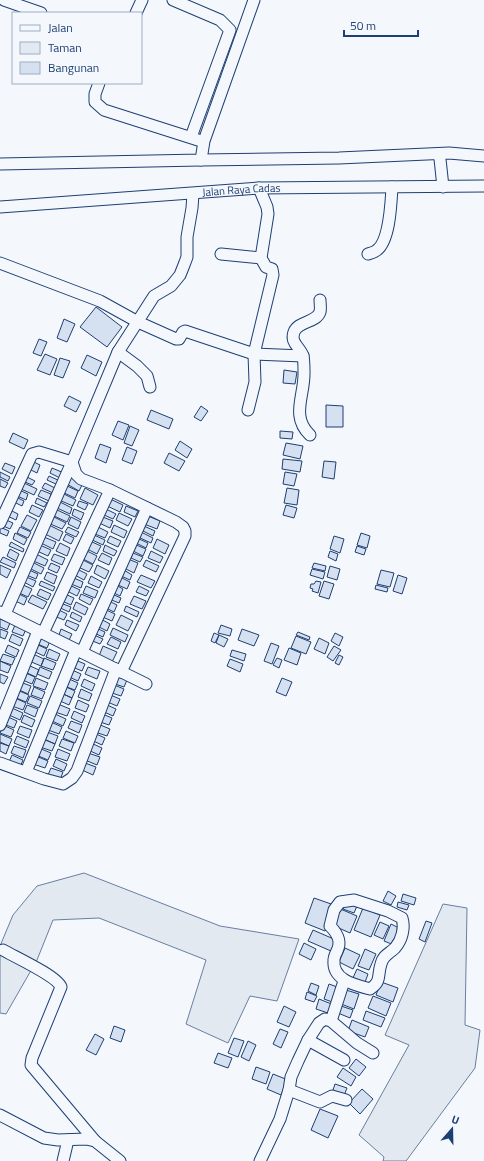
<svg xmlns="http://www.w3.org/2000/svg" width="484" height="1161" viewBox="0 0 484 1161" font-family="'Titillium Web',sans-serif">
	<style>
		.green { fill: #e3e9f0; stroke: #687fa3 }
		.building { fill: #d5e0f0; stroke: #1d3f73 }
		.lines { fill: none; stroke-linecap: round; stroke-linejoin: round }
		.minor-casing { stroke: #1d3f73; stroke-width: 13 }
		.minor { stroke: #f4f7fb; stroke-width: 11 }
		.labels { text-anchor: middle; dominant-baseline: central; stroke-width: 3; stroke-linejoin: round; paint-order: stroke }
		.street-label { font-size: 11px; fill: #1d3f73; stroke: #f4f7fb }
	</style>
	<rect width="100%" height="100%" fill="#f4f7fb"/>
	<path class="green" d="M84,873L220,926L299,939L277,1001L250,996L228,1043L186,1024L206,960L99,918L53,920L37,960L6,1014L0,1013V946L13,915L37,886Z
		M443,904L467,908L465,1025L480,1030L475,1068L406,1161H383L384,1157L359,1135L409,1045L385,1035Z"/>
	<path class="building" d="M96,307L122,327L107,347L80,327Z
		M64,319L75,324L67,342L57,338Z
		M39,339L47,342L41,356L33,353Z
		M45,354L57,359L50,375L37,370Z
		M87,355L102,362L96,376L81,368Z
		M60,358L70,361L63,378L54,375Z
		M284,370L297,372L295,384L283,383Z
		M69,396L81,402L76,412L64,406Z
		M326,405L343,406V427H326Z
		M201,406L208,411L201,421L194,417Z
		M151,410L173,419L169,429L147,420Z
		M118,421L129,425L123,440L112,435Z
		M130,426L139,430L132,446L124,443Z
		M280,431L293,432L292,439L280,438Z
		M13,433L28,440L24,449L9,442Z
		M180,441L192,449L187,458L175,450Z
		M286,443L303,446L300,459L283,455Z
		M100,444L111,448L106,463L95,458Z
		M127,447L137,451L132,464L122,460Z
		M169,453L185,461L179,471L164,463Z
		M283,459L302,461L300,472L282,469Z
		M30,460L40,465L37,473L27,468Z
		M324,461L336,462L334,479L322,477Z
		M5,463L15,467L12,474L2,469Z
		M52,468L64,473L62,479L50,473Z
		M0,472L10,477L8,481L0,477Z
		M285,472L297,474L294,486L283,484Z
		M49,476L60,481L58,485L47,480Z
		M27,477L35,481L32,485L25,482Z
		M70,477L83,483L79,491L67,484Z
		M0,479L8,483L5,488L0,486Z
		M22,482L37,489L34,495L19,488Z
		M45,483L55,488L53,493L42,488Z
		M65,485L78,491L75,498L62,492Z
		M85,488L98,495L93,505L80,499Z
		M287,488L299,490L297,505L284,503Z
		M17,489L28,494L26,500L15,495Z
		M41,490L51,494L49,501L38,496Z
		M62,493L76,500L73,506L59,500Z
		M14,496L24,501L22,506L12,501Z
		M37,498L47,503L44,507L35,503Z
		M108,498L123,505L120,512L105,505Z
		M79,501L88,504L85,510L77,506Z
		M60,502L72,508L70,514L57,508Z
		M32,505L43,510L39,517L29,512Z
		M286,505L297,508L294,518L283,515Z
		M126,506L138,511L135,517L124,512Z
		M8,509L18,514L16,520L5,515Z
		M55,509L70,516L67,522L52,515Z
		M74,509L84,513L81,520L72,515Z
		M106,509L116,514L113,519L104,515Z
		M119,513L132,519L128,526L116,520Z
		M27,515L37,520L31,531L21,526Z
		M52,516L66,523L62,529L48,523Z
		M100,516L113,521L110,528L97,522Z
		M148,516L160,521L157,529L144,524Z
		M71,517L81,522L78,529L68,524Z
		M4,519L13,523L10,529L1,525Z
		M49,525L63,532L59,541L45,534Z
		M114,525L127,531L124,538L111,532Z
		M144,526L155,531L153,536L141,530Z
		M0,527L9,531L7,536L0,533Z
		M20,527L31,532L28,538L17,533Z
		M68,527L79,532L76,537L65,532Z
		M98,527L108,532L105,538L95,534Z
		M141,532L153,538L151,543L138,537Z
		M15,533L27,539L24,545L13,539Z
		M361,533L370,536L367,548L357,545Z
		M66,534L74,538L71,544L63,540Z
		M92,534L105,540L103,545L90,539Z
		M110,536L121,541L118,547L107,542Z
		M334,536L344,539L340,553L330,549Z
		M44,537L56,542L53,549L41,543Z
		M137,538L148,543L146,548L134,542Z
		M157,539L169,545L165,554L153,548Z
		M90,541L101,546L97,554L87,549Z
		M11,542L24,549L23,552L9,546Z
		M60,543L70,548L67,556L56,551Z
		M134,544L146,549L143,556L131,550Z
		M40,545L51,550L48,556L37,551Z
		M105,545L117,551L114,556L103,551Z
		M357,546L366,549L364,555L355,552Z
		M10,549L19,554L16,561L7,556Z
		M85,550L97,556L93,564L81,558Z
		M151,551L163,557L160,563L148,558Z
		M330,551L338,554L336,561L328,557Z
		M34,553L48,560L45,566L31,560Z
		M102,553L112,558L109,565L98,560Z
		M133,553L143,557L140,562L131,558Z
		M54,554L65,558L62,565L51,560Z
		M3,557L16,563L14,568L0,562Z
		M79,558L93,565L89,572L76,566Z
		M128,559L138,563L134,573L124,568Z
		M146,560L159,566L156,572L143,566Z
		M32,562L44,568L41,574L29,568Z
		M51,563L60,567L57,573L48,569Z
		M314,563L326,566L325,571L312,568Z
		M0,565L11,570L7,578L0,574Z
		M97,565L109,571L105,579L94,573Z
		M330,566L340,569L337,580L327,577Z
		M75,568L87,574L84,580L73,574Z
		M27,569L38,574L36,579L24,574Z
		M312,569L325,572L323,579L310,575Z
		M124,570L132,575L130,580L121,576Z
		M381,570L394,573L390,587L377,584Z
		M47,572L57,576L54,584L44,579Z
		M141,575L155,581L151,588L137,582Z
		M398,575L407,578L402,594L393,591Z
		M24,576L36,581L33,587L22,581Z
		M91,576L102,582L99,588L88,583Z
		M120,577L130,582L127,589L116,584Z
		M74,578L83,582L81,588L71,584Z
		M41,581L55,587L53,591L39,585Z
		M316,581L321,582L318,593L312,591L313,589L310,588L311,584H314Z
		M324,581L334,584L329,599L319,596Z
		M21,584L32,589L28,597L17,592Z
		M67,584L80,590L77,596L65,590Z
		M116,585L123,589L120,596L112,592Z
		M376,585L388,588L387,592L375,589Z
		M86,586L98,591L95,598L83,593Z
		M139,586L149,591L146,596L136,592Z
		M40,589L51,594L48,600L37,595Z
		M17,593L27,598L24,605L13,600Z
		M65,594L74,598L71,605L62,601Z
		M81,594L93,599L90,605L79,599Z
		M112,594L121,598L119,603L109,599Z
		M32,595L47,602L43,609L28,602Z
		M134,596L146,601L142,609L130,604Z
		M109,601L117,605L114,612L106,608Z
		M58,602L71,607L69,612L56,606Z
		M76,602L88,608L85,615L73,609Z
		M126,606L139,612L137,617L124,611Z
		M57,609L67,614L64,620L54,616Z
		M104,609L115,614L112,621L100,616Z
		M72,612L82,617L80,622L70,617Z
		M121,615L133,621L128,631L116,625Z
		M99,618L110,624L107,631L95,625Z
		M0,619L10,623L7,630L0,627Z
		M67,620L79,625L76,631L65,625Z
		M15,625L26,629L23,636L12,632Z
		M221,625L232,629L230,636L218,633Z
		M96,628L105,632L103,637L94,633Z
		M113,628L128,635L125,642L110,635Z
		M0,629L8,632L5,639L0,637Z
		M61,629L72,634L69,640L59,635Z
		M242,629L259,635L254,646L238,640Z
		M298,632L310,637L309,640L296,635Z
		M214,633L219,635L215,643L211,641Z
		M335,633L343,637L339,646L331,641Z
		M12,634L23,639L20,646L9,641Z
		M92,634L103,639L100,644L90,640Z
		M219,635L228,639L224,647L216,643Z
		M38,636L50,641L47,648L35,643Z
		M296,636L311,642L306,654L291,648Z
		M111,637L121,642L118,649L107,644Z
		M319,638L329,643L325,654L314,649Z
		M271,643L279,646L272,664L264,661Z
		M36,644L47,649L44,656L33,651Z
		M8,645L19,650L16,657L5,652Z
		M103,646L117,652L112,662L99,656Z
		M334,646L341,650L333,661L327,657Z
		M289,648L301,653L297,665L284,660Z
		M49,649L60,654L57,661L46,657Z
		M232,650L246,654L244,661L230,656Z
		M3,654L15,658L12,665L0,661Z
		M33,654L44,659L41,666L29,661Z
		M339,655L343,657L339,665L335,663Z
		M44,658L56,663L53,670L41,666Z
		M277,658L282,660L279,668L273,665Z
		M73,659L85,664L82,671L70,666Z
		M230,659L243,664L240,672L227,666Z
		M0,661L11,666L8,673L0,670Z
		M28,665L39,670L36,677L25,672Z
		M40,667L52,672L49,679L37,674Z
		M88,667L100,671L97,679L85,674Z
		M70,669L81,674L78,681L67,676Z
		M23,672L35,677L32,684L20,679Z
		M0,674L8,677L4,684L0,682Z
		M115,675L127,680L124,687L112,683Z
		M36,678L48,683L45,690L33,686Z
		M67,678L78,683L75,690L64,686Z
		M282,678L292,682L286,696L276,692Z
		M84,679L95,684L92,691L81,686Z
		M20,682L31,686L28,694L17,689Z
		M112,684L124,689L121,696L109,692Z
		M64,686L75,691L72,698L61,693Z
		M34,687L45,692L42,699L31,695Z
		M81,689L92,694L89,701L78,697Z
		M17,690L29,695L26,702L14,697Z
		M61,693L72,698L69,705L58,700Z
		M108,694L120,699L117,706L105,701Z
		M30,696L42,701L39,708L27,703Z
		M15,698L26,703L23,710L12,706Z
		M78,700L89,705L86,712L75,708Z
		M58,704L70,709L67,716L55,712Z
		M105,704L116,709L113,716L102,711Z
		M27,705L38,709L35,717L24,712Z
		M12,708L23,713L20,720L9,715Z
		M74,711L85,716L82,723L71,718Z
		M100,713L112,718L109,725L97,721Z
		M55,714L66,719L63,726L52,721Z
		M24,715L35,720L32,727L21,722Z
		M6,716L17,721L14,728L3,724Z
		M71,721L82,725L79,733L68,728Z
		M51,722L62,727L59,734L48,730Z
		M98,724L110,729L107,736L95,732Z
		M3,725L14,730L11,737L0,733Z
		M20,726L32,730L29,738L17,733Z
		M66,731L78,736L75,743L63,738Z
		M47,732L58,736L55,744L44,739Z
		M94,733L105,738L102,745L91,740Z
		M0,734L12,739L9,746L0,742Z
		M17,736L29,741L26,748L14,743Z
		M43,739L55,744L52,751L40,747Z
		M62,739L74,743L71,751L59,746Z
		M0,743L9,746L6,754L0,751Z
		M91,743L102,748L99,755L88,750Z
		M14,746L26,750L23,758L11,753Z
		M39,748L51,753L48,760L36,755Z
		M58,749L70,754L67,761L55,757Z
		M88,753L100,757L97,765L85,760Z
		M12,755L23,760L20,767L9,762Z
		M36,756L48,761L45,768L33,764Z
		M56,759L67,764L64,771L53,766Z
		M85,763L96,767L93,775L82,770Z
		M51,768L63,772L60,780L48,775Z
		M388,891L396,896L391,905L383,901Z
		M403,894L416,898L414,905L401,901Z
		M314,898L334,905L325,931L305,923Z
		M346,902L357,906L354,913L343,909Z
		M398,902L409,905L407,910L397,907Z
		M338,908L357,916L350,933L332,925Z
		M363,908L380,915L371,937L354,930Z
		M426,921L432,923L425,942L419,939Z
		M380,922L389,926L383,939L374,935Z
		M391,924L401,929L394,945L384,941Z
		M313,930L336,940L331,951L308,941Z
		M304,943L316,949L311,960L299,954Z
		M345,948L360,955L353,969L339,962Z
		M365,949L376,954L369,970L358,966Z
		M357,969L368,974L364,985L352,980Z
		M381,982L398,988L393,1002L376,995Z
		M311,983L319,986L316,995L308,991Z
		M329,984L340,988L335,1003L324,999Z
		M346,990L359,994L354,1009L341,1004Z
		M307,992L317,996L314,1002L305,999Z
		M373,996L391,1003L386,1016L368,1008Z
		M319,999L334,1005L331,1014L316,1009Z
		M284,1006L296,1012L289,1027L277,1022Z
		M341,1006L353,1010L350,1018L338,1013Z
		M366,1011L385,1018L381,1027L363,1020Z
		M352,1020L369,1027L365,1037L348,1031Z
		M114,1026L125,1030L121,1042L110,1038Z
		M280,1029L288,1032L281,1048L273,1044Z
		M95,1034L104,1039L96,1055L86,1050Z
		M234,1038L244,1041L238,1057L228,1053Z
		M248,1041L256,1045L249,1061L241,1057Z
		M218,1053L232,1058L228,1068L214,1063Z
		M356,1059L366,1067L359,1076L349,1068Z
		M256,1067L270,1072L266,1084L252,1079Z
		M343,1068L356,1077L351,1086L337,1077Z
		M273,1074L288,1080L281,1095L267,1089Z
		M335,1084L347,1088L343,1098L332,1093Z
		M362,1089L373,1099L360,1114L349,1103Z
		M320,1109L338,1116L328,1138L311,1130Z"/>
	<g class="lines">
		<g class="minor-casing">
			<g id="minor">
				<path d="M4,0L41,13"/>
				<path d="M173,0L220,20L230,30L191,137"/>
				<path d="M136,13L142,0"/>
				<path d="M99,83L95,94V102L104,110L198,140"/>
				<path d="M438,154L440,159L443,187"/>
				<path d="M201,160L339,158L449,153L484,156"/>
				<path d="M0,164L201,160L204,141L254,0"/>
				<path id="s1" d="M0,207L259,188L484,186"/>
				<path d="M221,254L261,258"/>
				<path d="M368,254C371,253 375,252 377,250C390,240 391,203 392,187"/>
				<path d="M0,263L100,301L138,322L176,339H179L183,332L185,331L254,354L303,356"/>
				<path d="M118,352L137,366L147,376L150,387"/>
				<path d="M248,410L255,382L254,354L273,275L272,269L266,267L261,258L268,214L267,207L259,188"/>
				<path d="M310,435C290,416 305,395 304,372C304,367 304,361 303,356C300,347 290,343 294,332C298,321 316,323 320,312C321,308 320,303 320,300"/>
				<path d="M72,462L76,474L81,479L110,490"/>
				<path d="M0,523L32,454L39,452L72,462"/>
				<path d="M0,612L146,684"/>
				<path d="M5,614L72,462L118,352L154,296L171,286L180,275L184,265L187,257V237L192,208L193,194"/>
				<path d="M43,633L110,490L176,522L183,527L185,531V536L121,672"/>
				<path d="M82,652L147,508"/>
				<path d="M0,725L38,631"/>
				<path d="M0,763L44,779L63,784L72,778L77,771L116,669"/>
				<path d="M26,772L76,650"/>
				<path d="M354,900L388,911L402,918C405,928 402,940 395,948C389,954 383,955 381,964C377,976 382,981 370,989C355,985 332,980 334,960C334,957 336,953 337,951C342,941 337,933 330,926L334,910L340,902Z"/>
				<path d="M3,950C15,957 57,976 61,987L32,1058L31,1065L95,1141"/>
				<path d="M331,1021L344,981"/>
				<path d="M308,1040L344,1060"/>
				<path d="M289,1090L320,1102L332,1096L346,1100"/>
				<path d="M0,1115L44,1138L58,1140L86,1139L95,1141L120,1161"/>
				<path d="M63,1161L68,1140"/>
				<path d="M260,1161L280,1119L289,1090L291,1077L298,1061L308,1040L319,1023L325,1019L331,1021L357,1043L373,1053"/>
			</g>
		</g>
		<use href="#minor" class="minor"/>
	</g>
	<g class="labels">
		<g class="street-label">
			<text stroke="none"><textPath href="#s1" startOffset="242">Jalan Raya Cadas</textPath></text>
		</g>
	</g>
	<rect x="12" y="12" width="130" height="72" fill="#f4f7fb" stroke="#9eadc5"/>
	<rect x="20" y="25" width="20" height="6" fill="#f4f7fb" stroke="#9eadc5"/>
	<text x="48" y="32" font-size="12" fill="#1d3f73">Jalan</text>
	<rect x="20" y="42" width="20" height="12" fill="#e3e9f0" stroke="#9eadc5"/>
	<text x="48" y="52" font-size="12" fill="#1d3f73">Taman</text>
	<rect x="20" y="62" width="20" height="12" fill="#d5e0f0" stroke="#9eadc5"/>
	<text x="48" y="72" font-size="12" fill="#1d3f73">Bangunan</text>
	<g transform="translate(452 1129) rotate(20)" stroke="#f4f7fb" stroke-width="3" paint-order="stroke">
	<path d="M0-3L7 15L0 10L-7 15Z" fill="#1d3f73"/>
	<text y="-6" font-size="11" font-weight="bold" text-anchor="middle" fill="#1d3f73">U</text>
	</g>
	<path d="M344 30v6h74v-6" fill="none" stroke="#1d3f73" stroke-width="2"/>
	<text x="350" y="30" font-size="12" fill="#1d3f73" stroke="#f4f7fb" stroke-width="3" paint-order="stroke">50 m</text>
</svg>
